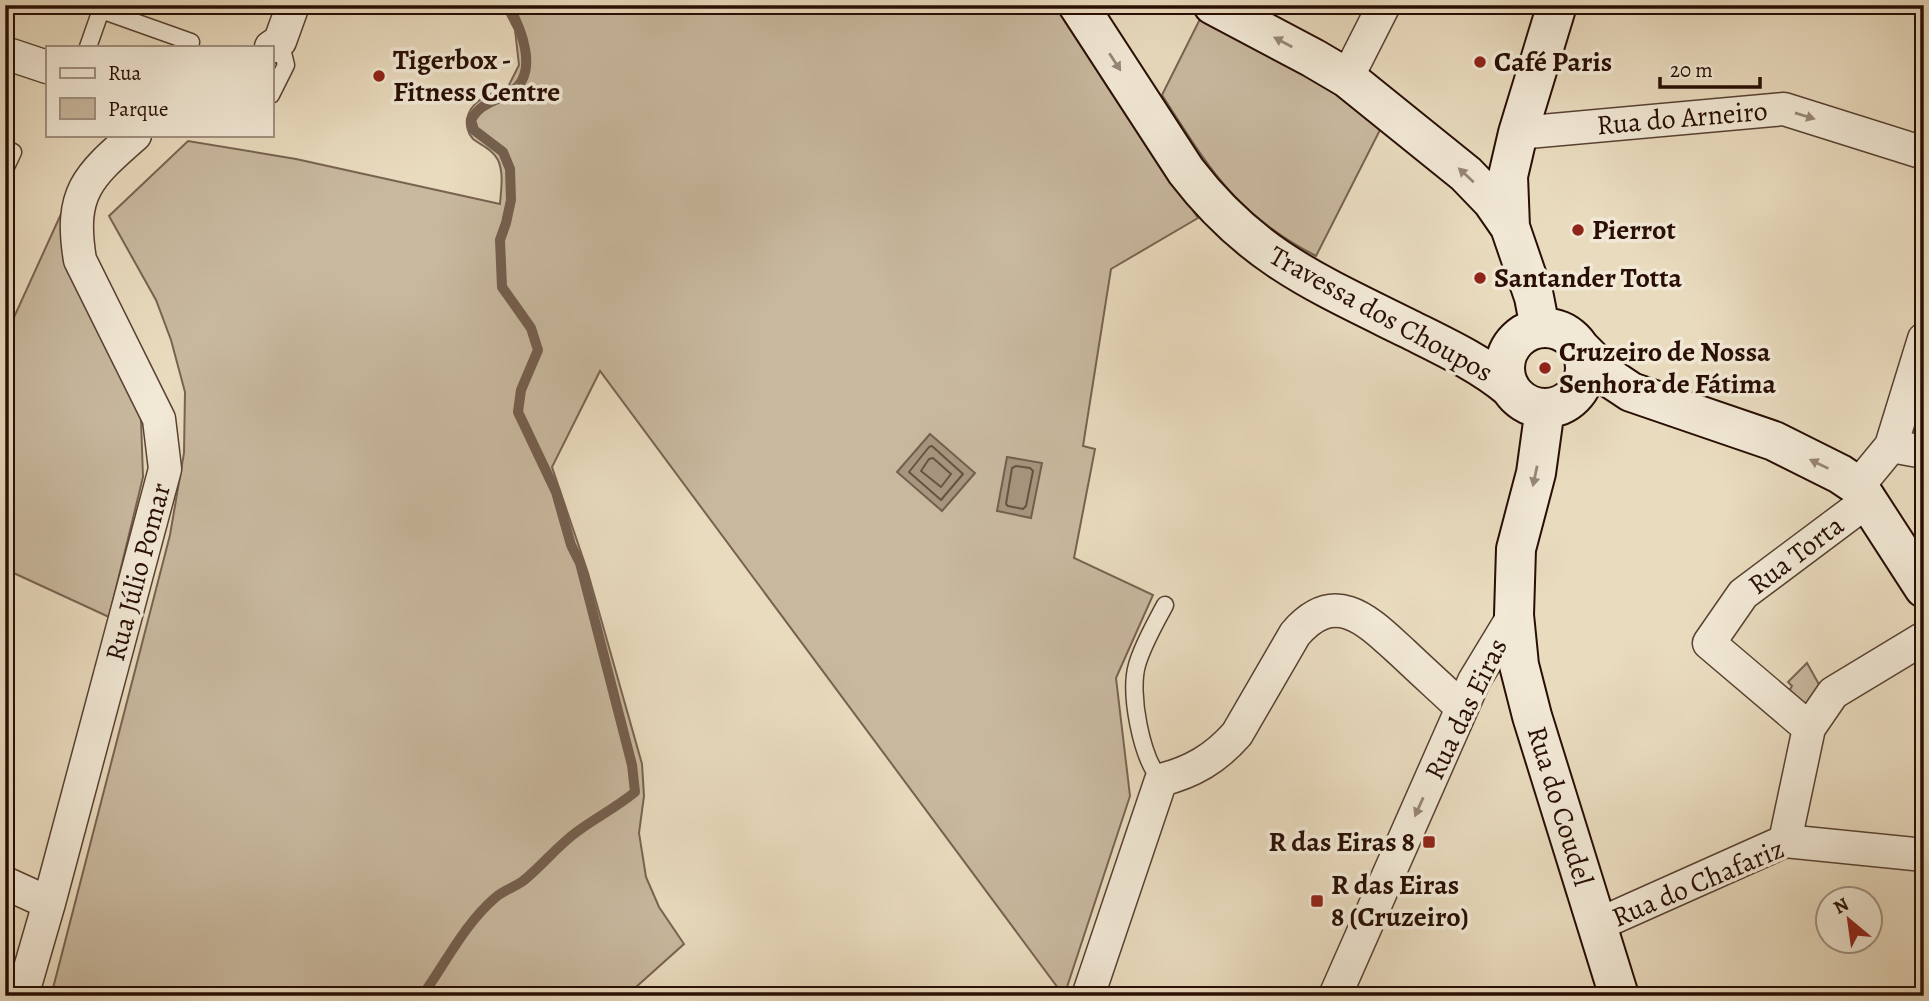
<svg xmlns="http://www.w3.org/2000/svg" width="1929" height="1001" viewBox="0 0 1929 1001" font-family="Alegreya,serif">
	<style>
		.green { fill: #c8b89e; stroke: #786351; stroke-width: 2 }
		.water { fill: #a7957f; stroke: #745f4e; stroke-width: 2 }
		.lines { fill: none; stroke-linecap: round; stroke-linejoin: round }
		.shore { stroke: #685242; stroke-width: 2 }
		.stream { stroke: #745f4e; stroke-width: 10 }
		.lane-casing { stroke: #584132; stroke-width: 19 }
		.street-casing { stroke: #584132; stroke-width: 35 }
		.secondary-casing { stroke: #280e04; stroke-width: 42 }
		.lane { stroke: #f1e8d5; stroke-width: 16 }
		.street { stroke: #f1e8d5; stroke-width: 32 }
		.secondary { stroke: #f1e8d5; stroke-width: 38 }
		.oneway { fill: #978677 }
		.poi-dot { fill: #8f2418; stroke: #f1e8d5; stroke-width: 2.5 }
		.labels { text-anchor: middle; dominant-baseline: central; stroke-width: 7; stroke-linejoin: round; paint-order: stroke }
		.poi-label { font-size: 28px; font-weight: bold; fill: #280e04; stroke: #f1e8d5; text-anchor: start }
		.street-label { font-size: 28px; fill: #280e04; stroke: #f1e8d5 }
	</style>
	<rect width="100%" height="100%" fill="#e9dbbe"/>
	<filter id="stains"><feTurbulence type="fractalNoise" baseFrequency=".00286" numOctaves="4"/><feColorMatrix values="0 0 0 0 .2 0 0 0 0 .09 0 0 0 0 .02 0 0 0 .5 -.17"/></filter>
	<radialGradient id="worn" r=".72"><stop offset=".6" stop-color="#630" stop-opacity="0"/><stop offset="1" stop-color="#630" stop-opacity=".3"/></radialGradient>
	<path class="green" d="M502,5H1057L1198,218L1111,269L1083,446L1095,449L1074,558L1153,595L1116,678L1130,796L1064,996L600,371L552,467L588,573L642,764L644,796L639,833L646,877L659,907L684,944L626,996H51L170,535L184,453L185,392L171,340L156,300L109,216L188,141L296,159L500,204C501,190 504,173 498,160C492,149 482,146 473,139C468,134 466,125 467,119C471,99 491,94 508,87L519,65L515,30Z
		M1200,19L1313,76L1381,128L1316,256C1235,214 1210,169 1162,95Z
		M66,203L131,385L141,420L143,477L109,617L5,569V337Z
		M1807,663L1821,688L1806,714L1789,691L1792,686L1788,682Z"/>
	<path class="water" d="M930,434L975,473L942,511L897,472Z
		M1007,457L1042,463L1031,518L997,511Z"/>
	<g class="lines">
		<path class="shore" d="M932,446L963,474L941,500L909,472L929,447Z
			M933,458L951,474L941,487L921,471L929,459Z
			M1016,466L1030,468L1033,471L1026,506L1023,509L1008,506L1006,504L1012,468Z"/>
		<path class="stream" d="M422,996C445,964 465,923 496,897C504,890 515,887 523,881C543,865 558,845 578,831C597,817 617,807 635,792L632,765L580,563L571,545L556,492L518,412L521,390L538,350L531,328L502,287L500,240L506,223L511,200L510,169L503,152L474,130L471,120C481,102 495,102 511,92C540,73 521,28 508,5"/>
		<g class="lane-casing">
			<path id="lane" d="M88,47L101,10L191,42
				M271,95L286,65L280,41
				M5,149L13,152L5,169
				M1161,780C1141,758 1129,693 1137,665C1143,644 1155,624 1165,605"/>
		</g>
		<g class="street-casing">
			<path id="street" d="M271,47L280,41L293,5
				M5,53L47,67
				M1347,78L1384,5
				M1518,133L1784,109L1924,153
				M1891,446L1924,452
				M1858,486L1891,446L1924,339
				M1809,728L1709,643L1743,594L1866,502
				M1785,841L1809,728L1833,693L1924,638
				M5,883L49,903
				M1597,925L1785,841L1924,855
				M22,996L49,903L165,469L159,419L80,260C69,193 87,177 135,135
				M1088,996L1161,780C1192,772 1215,759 1237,734L1295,634C1336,586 1369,622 1403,653C1423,672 1443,690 1462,708
				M1335,996L1474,681L1514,615"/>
		</g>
		<g class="secondary-casing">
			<path id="secondary" d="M1078,5L1186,171C1251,256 1316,283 1409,329C1443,346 1480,363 1510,388
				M1213,5L1313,58L1347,78L1466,174L1492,201L1510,227
				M1540,328L1534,297L1510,227L1508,176L1518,133L1557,5
				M1505 368a40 40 0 1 1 80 0a40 40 0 1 1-80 0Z
				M1580,348L1610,378L1631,392L1774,441L1840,474L1858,486L1924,588
				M1545,408L1536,473L1516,549L1514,615L1519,665L1532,716L1619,996"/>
		</g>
		<use href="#lane" class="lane"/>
		<use href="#street" class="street"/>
		<use href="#secondary" class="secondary"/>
	</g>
	<defs><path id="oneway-solid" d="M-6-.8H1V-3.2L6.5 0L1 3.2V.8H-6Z" transform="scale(1.75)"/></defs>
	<g class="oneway">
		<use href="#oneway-solid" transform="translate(1283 42) rotate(-152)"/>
		<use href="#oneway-solid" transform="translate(1115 62) rotate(57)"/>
		<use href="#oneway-solid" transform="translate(1805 116) rotate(17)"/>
		<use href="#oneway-solid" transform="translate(1466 175) rotate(-137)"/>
		<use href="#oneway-solid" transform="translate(1819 464) rotate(-154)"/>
		<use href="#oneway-solid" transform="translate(1535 476) rotate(102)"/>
		<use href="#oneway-solid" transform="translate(1419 807) rotate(114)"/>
	</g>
	<g class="poi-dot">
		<circle cx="1480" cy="62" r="7"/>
		<circle cx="379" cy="76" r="7"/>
		<circle cx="1578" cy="230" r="7"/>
		<circle cx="1480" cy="278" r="7"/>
		<circle cx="1545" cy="368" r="7"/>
		<rect x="1422" y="835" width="14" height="14" rx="3.5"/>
		<rect x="1310" y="894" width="14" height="14" rx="3.5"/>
	</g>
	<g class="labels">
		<g class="poi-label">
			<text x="393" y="60">Tigerbox -<tspan x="393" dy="32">Fitness Centre</tspan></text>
			<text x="1494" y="62">Café Paris</text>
			<text x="1592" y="230">Pierrot</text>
			<text x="1494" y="278">Santander Totta</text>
			<text x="1559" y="352">Cruzeiro de Nossa<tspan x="1559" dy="32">Senhora de Fátima</tspan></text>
			<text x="1415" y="842" text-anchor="end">R das Eiras 8</text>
			<text x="1331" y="885">R das Eiras<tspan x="1331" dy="32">8 (Cruzeiro)</tspan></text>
		</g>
		<g class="street-label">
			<text transform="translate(1682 118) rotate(-5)">Rua do Arneiro</text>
			<text transform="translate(1381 314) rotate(29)">Travessa dos Choupos</text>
			<text transform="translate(1796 555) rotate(-37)">Rua Torta</text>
			<text transform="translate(138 572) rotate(-75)">Rua Júlio Pomar</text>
			<text transform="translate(1466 709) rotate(-64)">Rua das Eiras</text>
			<text transform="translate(1560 806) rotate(73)">Rua do Coudel</text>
			<text transform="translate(1698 883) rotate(-23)">Rua do Chafariz</text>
		</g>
	</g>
	<rect width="1929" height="1001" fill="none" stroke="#e9dbbe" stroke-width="28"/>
	<rect x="7" y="7" width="1915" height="987" fill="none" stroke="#280e04" stroke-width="3.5"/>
	<rect x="14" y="14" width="1901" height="973" fill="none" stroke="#280e04" stroke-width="2"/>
	<rect x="46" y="46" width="228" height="91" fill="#f1e8d5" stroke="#a19181" stroke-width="2"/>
	<rect x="60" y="68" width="35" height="10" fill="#f1e8d5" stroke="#a19181" stroke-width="2"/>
	<text x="108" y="80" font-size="21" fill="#280e04">Rua</text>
	<rect x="60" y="98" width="35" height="21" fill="#c8b89e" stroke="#a19181" stroke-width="2"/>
	<text x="108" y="116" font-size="21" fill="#280e04">Parque</text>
	<g transform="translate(1849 920) rotate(331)"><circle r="33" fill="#f1e8d5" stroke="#a19181" stroke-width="2"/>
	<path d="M0-5L12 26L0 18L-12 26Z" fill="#8f2418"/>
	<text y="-10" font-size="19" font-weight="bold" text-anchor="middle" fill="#280e04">N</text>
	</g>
	<path d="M1660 77v10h100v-10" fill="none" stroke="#280e04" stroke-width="3.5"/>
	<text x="1670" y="77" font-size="21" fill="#280e04" stroke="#f1e8d5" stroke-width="5" paint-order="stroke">20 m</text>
	<rect width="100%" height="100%" filter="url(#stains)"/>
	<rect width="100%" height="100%" fill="url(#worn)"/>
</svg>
